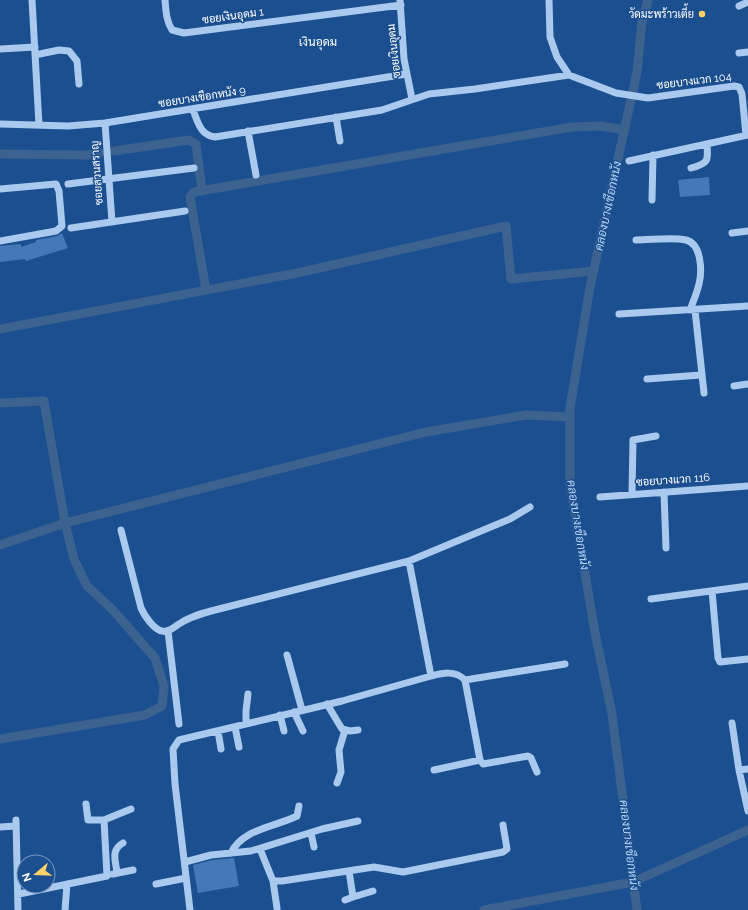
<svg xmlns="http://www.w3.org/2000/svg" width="748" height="910" viewBox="0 0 748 910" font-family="Raleway,Sarabun,sans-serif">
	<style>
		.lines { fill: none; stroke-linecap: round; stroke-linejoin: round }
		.canal { stroke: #3c6290; stroke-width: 9 }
		.building { fill: #4478b7 }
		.minor { stroke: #a9c9ee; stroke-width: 7 }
		.poi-dot { fill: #ffd166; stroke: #1b4f8f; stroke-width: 1.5 }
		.labels { text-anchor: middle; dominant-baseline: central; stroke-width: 3; stroke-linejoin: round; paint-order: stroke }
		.poi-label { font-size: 11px; fill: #fff; stroke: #1b4f8f; text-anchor: end }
		.street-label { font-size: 11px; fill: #fff; stroke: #1b4f8f }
		.neighbourhood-label { font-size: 12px; fill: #fff; stroke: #1b4f8f }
		.water-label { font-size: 12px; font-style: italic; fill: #b5d3f5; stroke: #1b4f8f }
	</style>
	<rect width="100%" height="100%" fill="#1b4f8f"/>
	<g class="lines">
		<path class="canal" d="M114,151L189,140L196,144L202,190
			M0,154L89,155L100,153
			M206,290L190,197L194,192L572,127L600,126L625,130
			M0,329L297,273L506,226L511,279L594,271
			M0,403L44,401L65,523L74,559L87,586L112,609L155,658L164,686L162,706L145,715L0,739
			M0,545L65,523L426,432L526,415L570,417
			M484,910L633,882L748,830
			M637,910L612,714L595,633L570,484V408L590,287L637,72L642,22L648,0"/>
	</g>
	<path class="building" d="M709,177L710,195L680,197L678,180Z
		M62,233L68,248L26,261L25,259L0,262V246L21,244V247L36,242V240L57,236Z
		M234,858L239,886L198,893L193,865L212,860Z"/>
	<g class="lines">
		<path class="minor" d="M32,0L39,125
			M165,0C166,11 166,20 172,30L184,33L401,5
			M400,0L404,59L412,99
			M549,0L550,37L557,57L569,75
			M739,6L748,2
			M0,49L35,47
			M739,53L748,52
			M35,55L59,50L69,51L77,61L79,84
			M193,110C198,122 200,135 215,137L382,110L429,94L475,89L569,75L616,93L648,98L734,86L739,87L742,94L746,135
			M336,117L340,141
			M105,123L112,222
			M0,124L68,126L105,123L406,74
			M248,131L256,175
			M629,161L748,135
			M691,168C709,163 708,161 707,144
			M68,184L194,168
			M0,189L56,184L59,191L62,226L56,231L0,241
			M652,200L653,155
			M71,228L185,211
			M732,233L748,231
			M636,240C651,240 672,237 686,240C702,244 702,272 699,284C697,293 693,302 690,310
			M695,310L704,393
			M619,314L748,306
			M647,379L701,375
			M734,386L748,384
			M664,492L666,548
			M632,494L633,440L656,436
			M600,497L748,486
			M121,530L141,608C144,615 154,630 162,631C168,633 174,627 179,624C189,617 200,614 211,611L409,561L431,676
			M409,561L510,519L530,507
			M712,591L718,658L720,662L748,659
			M651,599L748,586
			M168,631L179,724
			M287,655L302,710
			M465,680L565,664
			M327,704L342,729L350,731L358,730
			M294,712L303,731
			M280,715L284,731
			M732,723L739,770L748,811
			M246,724V711L248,694
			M235,727L239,747
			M218,731L221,749
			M434,770L480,760L483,764L528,756L531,758L537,772
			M739,770L748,769
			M337,783L341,772L339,750L345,730
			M86,804L88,820H104
			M16,820L18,910
			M0,827L16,826
			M311,833L314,847
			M260,849L273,881H282L374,867L403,872L503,852L507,849L503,825
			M231,853C242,829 275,827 297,816L299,806
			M185,862L211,855L251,851L322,829L358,821
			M117,873C116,862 110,850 123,843
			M113,874L133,870
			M273,881L277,908
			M156,884L186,878
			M19,894L107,876L104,820L131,809
			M353,897L373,891
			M345,900L353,897L349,871
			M65,910L67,884
			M190,910L175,784L173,749L179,740L342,701L431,676C443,673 455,670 465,680L480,760"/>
	</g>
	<circle class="poi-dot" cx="702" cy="14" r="4"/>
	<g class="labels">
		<g class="poi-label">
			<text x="694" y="14">วัดมะพร้าวเตี้ย</text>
		</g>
		<g class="street-label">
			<text transform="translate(233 16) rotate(-8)">ซอยเงินอุดม 1</text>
			<text transform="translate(394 51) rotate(-96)">ซอยเงินอุดม</text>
			<text transform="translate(694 81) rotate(-7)">ซอยบางแวก 104</text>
			<text transform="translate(202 97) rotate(-9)">ซอยบางเชือกหนัง 9</text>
			<text transform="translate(97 173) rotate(-94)">ซอยสวนสราญ</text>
			<text transform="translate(673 480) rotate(-4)">ซอยบางแวก 116</text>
		</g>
		<g class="neighbourhood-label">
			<text x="318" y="42">เงินอุดม</text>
		</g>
		<g class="water-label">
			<text transform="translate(608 206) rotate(-78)">คลองบางเชือกหนัง</text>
			<text transform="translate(578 525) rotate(81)">คลองบางเชือกหนัง</text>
			<text transform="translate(629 845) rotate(83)">คลองบางเชือกหนัง</text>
		</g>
	</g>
	<g transform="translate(36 874) rotate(251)"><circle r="19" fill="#1b4f8f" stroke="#7695bc"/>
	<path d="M0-3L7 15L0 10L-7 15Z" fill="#ffd166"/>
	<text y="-6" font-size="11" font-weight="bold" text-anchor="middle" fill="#ffffff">N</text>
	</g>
</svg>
